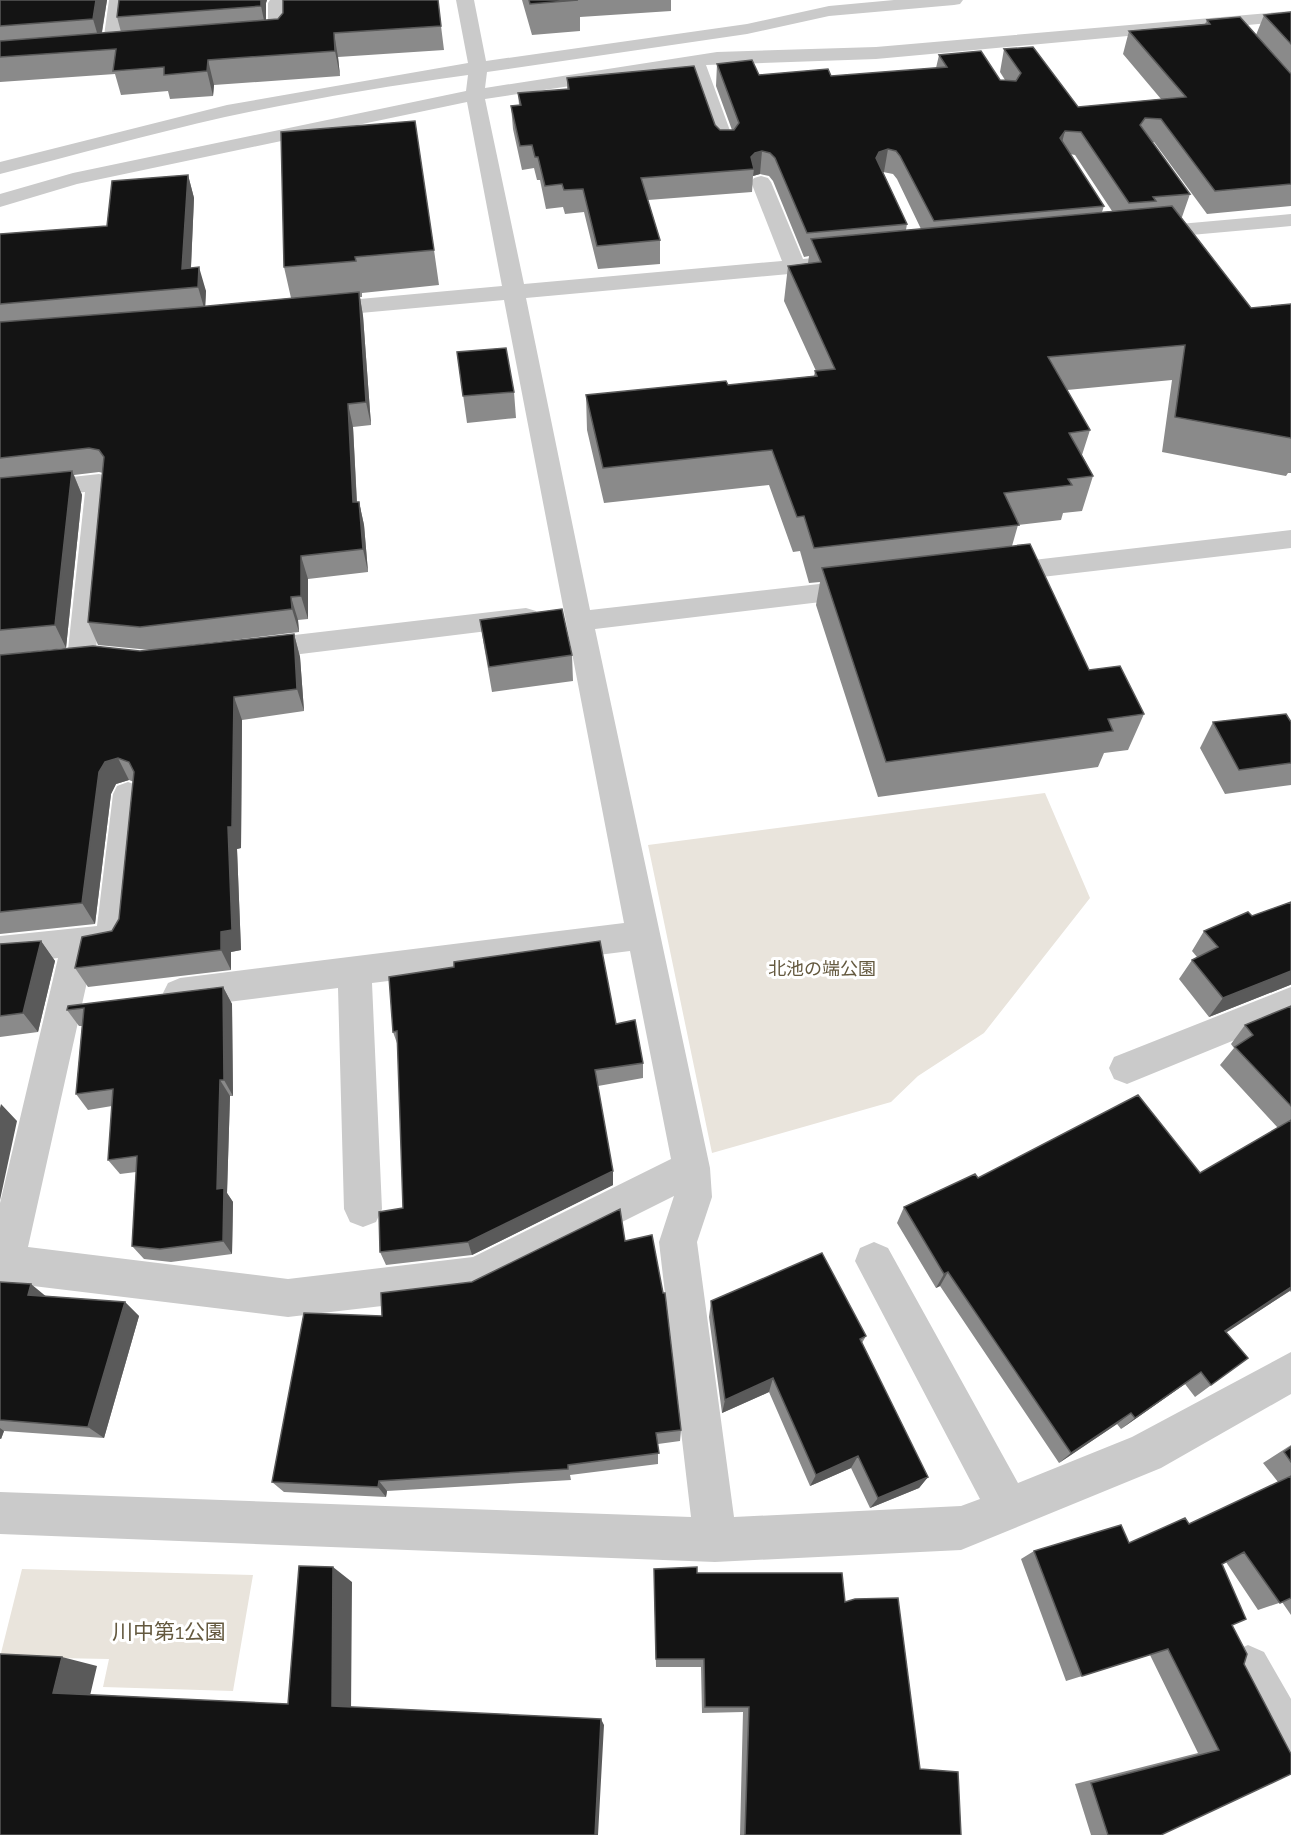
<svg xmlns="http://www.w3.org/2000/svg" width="1291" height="1835" viewBox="0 0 1291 1835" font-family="Raleway,'Noto Sans JP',sans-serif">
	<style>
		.green { fill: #e9e4dc }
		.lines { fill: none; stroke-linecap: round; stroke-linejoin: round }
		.minor { fill: #cacaca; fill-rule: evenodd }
		.wall { fill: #8a8a8a; fill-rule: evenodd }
		.shaded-wall { fill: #5a5a5a }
		.building { fill: #141414; stroke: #5a5a5a; stroke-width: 1.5 }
		.labels { text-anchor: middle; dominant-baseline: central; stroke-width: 6; stroke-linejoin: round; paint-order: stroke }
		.park-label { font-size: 18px; fill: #64593f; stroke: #fff }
		.near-park-label { font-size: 21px; fill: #64593f; stroke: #fff }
	</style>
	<rect width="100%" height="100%" fill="#fff"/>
	<path class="green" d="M1045,793L1090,898L984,1033L918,1076L891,1102L712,1153L648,845Z
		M22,1569L253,1575L233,1691L103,1687L109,1659L0,1657Z"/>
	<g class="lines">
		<path class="minor" d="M109,0H127L120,50L118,54H104L102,50Z
			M270,0H284L286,3V37L283,41L251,44L245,43L242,39L245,35L268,32V3Z
			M456,0H474L486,61L747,24L829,6L894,0H963L960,4L954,5L829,16L747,34L487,72L485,88L717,52L876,47L1291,11V21L876,59L706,65L736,147L733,151H719L716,147L688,68L485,99L524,284L782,261L751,182L754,178L761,176L768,178L771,182L803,259L832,256L840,258L843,263L840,268L832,270L526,298L590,610L863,579L873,581L877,588L873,595L863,597L595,629L710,1168L712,1197L697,1242L734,1517L961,1506L980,1499L855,1261L860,1248L874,1242L888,1248L1018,1483L1132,1437L1291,1352V1394L1161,1468L961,1550L715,1562L0,1534V1492L691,1517L659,1242L674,1196L476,1295L288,1317L0,1282V1203L58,958L0,964V936L97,926L113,794L117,786L128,782L139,786L143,794L129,939L124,949L93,955L28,1247L288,1279L473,1257L671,1159L630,951L372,983L382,1209L376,1222L363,1227L350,1222L344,1209L338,988L180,1008L168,1003L163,993L168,983L180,978L624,923L504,300L316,317L308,315L305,310L308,305L316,303L502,286L467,102L77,184L0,207V194L73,173L466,91L468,75C387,86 305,100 225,117C150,134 75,155 0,174V162L227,105L468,63Z
			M1291,214V226L1146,239L1138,238L1135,233L1138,228L1146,227Z
			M99,474L108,476L112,482L95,659L91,666L81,669L71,666L67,659L85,492L0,501V485Z
			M1291,530V548L998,582L988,580L984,573L988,566L998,564Z
			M526,608L536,611L540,618L536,625L252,660L242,657L238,650L242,643L252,640Z
			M1291,987V1017L1127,1084L1114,1079L1109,1068L1114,1057Z
			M1248,1645L1264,1652L1291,1699V1768L1274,1762L1225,1668L1232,1652Z"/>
	</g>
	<path class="wall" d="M0,0H107L102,33L121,32L117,17L119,0H267L266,3V20L441,26L444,50L338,57L340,76L214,85L213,96L170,99L168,91L121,95L115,74L0,82Z
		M522,0H671V11L580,17V31L532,35Z
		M1291,12V206L1207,214L1154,142H1152L1190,194L1182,217H1181L1251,308L1291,304V473H1288L1286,476L1162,452L1172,380L1067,390L1090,430L1082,455L1093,476L1082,511L1063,513L1061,520L1018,525L1012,546L1089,670L1144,714L1128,750L1104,753L1098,767L878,797L816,605L820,582L809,583L800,551L793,552L769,485L604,503L587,430L586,395L728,385L814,376L815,371H816L784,301L788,266L808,263L809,256L804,257L773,181L769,176L760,174L753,176L752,192L648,200L660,240V264L598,269L584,212L565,214L563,207L546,209L540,180H537L534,168L522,170L513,129L511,106L519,105L518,93L567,89V78L715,125L720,130H732L716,86L717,64L759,75L831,76L936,68L939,55L1000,80H1005L1000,72L1004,49L1078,107L1161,99L1123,54L1129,31L1205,24L1207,20L1256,35L1264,15ZM1070,154L1075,155L1112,211L1102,212L1104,206ZM883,172L893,174L897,179L921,229L906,230L907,224Z
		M281,132L434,250L439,285L362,293V297H360L363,316L371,425L353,427L357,502H359L364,525L368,572L308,579V619L298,620L299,632L150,650L98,645L88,622L103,473L99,472L74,475L82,495L66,648L10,654L140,651L294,634L300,657L304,711L242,720L241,848L237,849L241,950L231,952V970L88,987L75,968L112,931L119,919L134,782L129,780L116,784L111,794L95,924L0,934V234L107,226L188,175L194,198L191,268L206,291L205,307L291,298L284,267Z
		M457,352L514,392L516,418L467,423Z
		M480,620L572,655L573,681L492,692L484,646Z
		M1213,722H1291V785L1225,794L1200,748Z
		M1291,902V985H1290L1209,1017L1179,979L1192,960L1197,957L1192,951L1204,931L1252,916Z
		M41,941L55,961L38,1032L0,1037V944Z
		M223,987L232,1004L233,1096H230L227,1193L233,1202L232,1254L171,1262L144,1259L132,1246L136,1172L120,1174L108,1160L112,1106L88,1110L76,1094L82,1026H79L67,1010Z
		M1291,1006V1292L1290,1291L1226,1332L1248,1358L1195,1397L1185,1384L1121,1429L1117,1424L1059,1463L940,1286L936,1288L897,1223L904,1207L978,1178L1200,1173L1278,1128L1220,1065L1234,1048L1231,1044L1245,1025Z
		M616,1024L643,1063V1078L598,1086L613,1185L472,1255L386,1265L380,1252L403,1208L398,1046L393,1032Z
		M625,1241L681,1430L680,1441L658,1444V1464L570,1475L571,1480L387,1491L386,1497L284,1492L272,1482L472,1282Z
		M0,1282L45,1296L125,1302L139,1316L104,1438L4,1431L1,1439H0Z
		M711,1301L866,1336L862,1343L928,1477L919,1488L870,1508L851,1468L810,1486L769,1392L722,1413L709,1317Z
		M1291,1445V1615L1282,1602L1258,1610L1226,1562L1222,1564L1232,1625L1244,1664L1291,1754L1161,1835H1091L1075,1784L1198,1753L1150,1655L1066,1681L1021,1559L1034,1551L1129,1543L1189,1524L1278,1482L1263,1463Z
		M654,1569L697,1573L845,1602L920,1769L961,1835H740L743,1712L702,1713L701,1667H656Z"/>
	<path class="shaded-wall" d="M96,0H107L100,43L93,19Z
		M261,0H267L266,3V30L261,6Z
		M334,33L338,57L340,76L335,51Z
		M208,60L214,85L213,96L207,71Z
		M1065,131L1059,154L1060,138Z
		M888,149L884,172L876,175V158L879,152Z
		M762,151L760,174L753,176L754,169L751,157L755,153Z
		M188,175L194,198L190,288L182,269Z
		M199,267L206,291L205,311L198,287Z
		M359,292L363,316L371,425L366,402Z
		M348,404L353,427L358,526L353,502Z
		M72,471L82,495L66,648L55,625Z
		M359,502L364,525L368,572L363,549Z
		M301,556L308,579V619L301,596Z
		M291,597L298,620L299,632L292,609Z
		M294,634L300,657L304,711L297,689Z
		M234,697L242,720L241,848L237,849L241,950L231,952V970L221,950V932L228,827Z
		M118,758L129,780L116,784L111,794L95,924L82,903L99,772L105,762Z
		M41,941L55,961L38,1032L23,1013Z
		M1291,971V984L1290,985L1209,1017L1223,998Z
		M223,987L232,1004L233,1096L224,1080Z
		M220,1080L230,1096L227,1193L233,1202L232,1254L223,1241L217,1189Z
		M1,1104L17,1121L0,1200V1108Z
		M613,1171V1185L472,1255L468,1242Z
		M948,1272L940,1286L936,1288L944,1274Z
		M31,1284L48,1298L28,1295Z
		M1291,1287V1290L1209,1344L1225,1331Z
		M125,1302L139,1316L104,1438L88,1427Z
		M1201,1372L1185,1384L1121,1429L1135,1418Z
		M773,1378L769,1392L722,1413L725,1400Z
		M1131,1413L1117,1424L1059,1463L1071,1453Z
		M0,1428L4,1431L1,1439L0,1438Z
		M858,1456L851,1468L810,1486L816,1475Z
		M928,1477L919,1488L870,1508L878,1498Z
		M379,1481L387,1491L386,1497L378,1487Z
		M333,1567L352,1582L351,1713L332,1706Z
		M62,1657L97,1666L89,1700L53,1693Z
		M601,1719L604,1725L598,1835H595Z"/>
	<path class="building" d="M0,0H96L93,19L0,26Z
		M119,0H261V6L117,17Z
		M283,0H438L441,26L334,33L335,51L208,60L207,71L164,75V67L113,71L116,49L0,57V41L278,19L283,13Z
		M529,0H578L530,4Z
		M1291,12V44L1264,15Z
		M1240,17L1291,74V184L1215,191L1161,119L1145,118L1140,125L1190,194L1153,197L1156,201L1129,203L1081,132L1065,131L1060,138L1104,206L934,221L900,156L896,151L888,149L879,152L876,158L907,224L807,233L775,158L770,153L762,151L755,153L751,157L754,169L641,178L660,240L597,246L583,189L564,190L562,184L545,186L538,157H535L532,145L520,146L511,106L521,105L518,93L569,89L567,78L694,66L715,125L720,130H734L739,123L717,64L752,60L759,75L828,69L831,76L947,67L939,55L981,51L1000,80L1016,81L1021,73L1004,49L1033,47L1078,107L1186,97L1129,31L1210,24L1207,20Z
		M415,121L434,250L355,257L356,261L284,267L281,132Z
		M188,175L182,269L199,267L198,287L0,304V234L107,226L112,181Z
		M1172,206L1251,308L1291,304V438L1175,417L1185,345L1048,357L1090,430L1069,433L1093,476L1068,479L1072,485L1004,493L1019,525L814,548L804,516L797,517L772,450L603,468L586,395L726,381L728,385L817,376L815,371L835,369L788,266L821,262L811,239Z
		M359,292L366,402L348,404L353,502H359L363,549L301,556V596L291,597L292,609L140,627L88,622L104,457L99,450L89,448L0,458V322L197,307Z
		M506,348L514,392L463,396L457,352Z
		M72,471L55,625L0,630V478Z
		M1030,544L1089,670L1120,666L1144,714L1108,719L1113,731L886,762L822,568Z
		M562,609L572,655L489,667L480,620Z
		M294,634L297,689L234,697L232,827H228L232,930L221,932V950L75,968L82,937L112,931L119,919L134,772L129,762L118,758L105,762L99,772L82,903L0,912V655L93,646L140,651Z
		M1286,714L1291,722V763L1239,770L1213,722Z
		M1291,902V971L1223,998L1192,960L1218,947L1204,931L1248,912L1252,916Z
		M41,941L23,1013L0,1016V944Z
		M600,941L616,1024L635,1020L643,1063L595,1070L613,1171L468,1242L380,1252L379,1212L403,1208L397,1031L393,1032L389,977L454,967V962Z
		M223,987L224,1080H220L217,1189L224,1188L223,1241L160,1249L132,1246L137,1156L108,1160L113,1089L76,1094L84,1008L67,1010L68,1006Z
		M1291,1006V1106L1235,1047L1253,1035L1245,1025Z
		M1138,1095L1200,1173L1291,1120V1287L1225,1331L1248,1358L1211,1385L1201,1372L1135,1418L1131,1413L1071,1453L948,1272L944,1274L904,1207L975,1174L978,1178Z
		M620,1209L625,1241L652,1235L663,1293H665L681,1430L656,1433L659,1453L568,1465V1469L379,1481L378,1487L272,1482L304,1313L382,1316L381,1293L472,1282Z
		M822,1253L866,1336L860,1339L928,1477L878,1498L858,1456L816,1475L773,1378L725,1400L711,1301Z
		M0,1282L31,1284L28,1295L125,1302L88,1427L0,1420Z
		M1291,1447V1462L1284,1452Z
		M1291,1476V1598L1280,1603L1244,1552L1222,1564L1246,1619L1232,1625L1247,1654L1244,1664L1291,1754V1774L1161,1835H1108L1091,1783L1219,1750L1168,1649L1082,1676L1034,1551L1121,1525L1129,1543L1185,1518L1189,1524Z
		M299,1566L333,1567L332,1706L601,1719L595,1835H0V1654L62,1657L53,1693L288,1704Z
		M697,1567V1573H842L845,1602L855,1599L898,1598L920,1769L958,1772L961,1835H745L749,1707H705L704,1659H656L654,1569Z"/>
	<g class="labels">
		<g class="park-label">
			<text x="822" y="968">北池の端公園</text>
		</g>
		<g class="near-park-label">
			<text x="169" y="1631">川中第1公園</text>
		</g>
	</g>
</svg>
